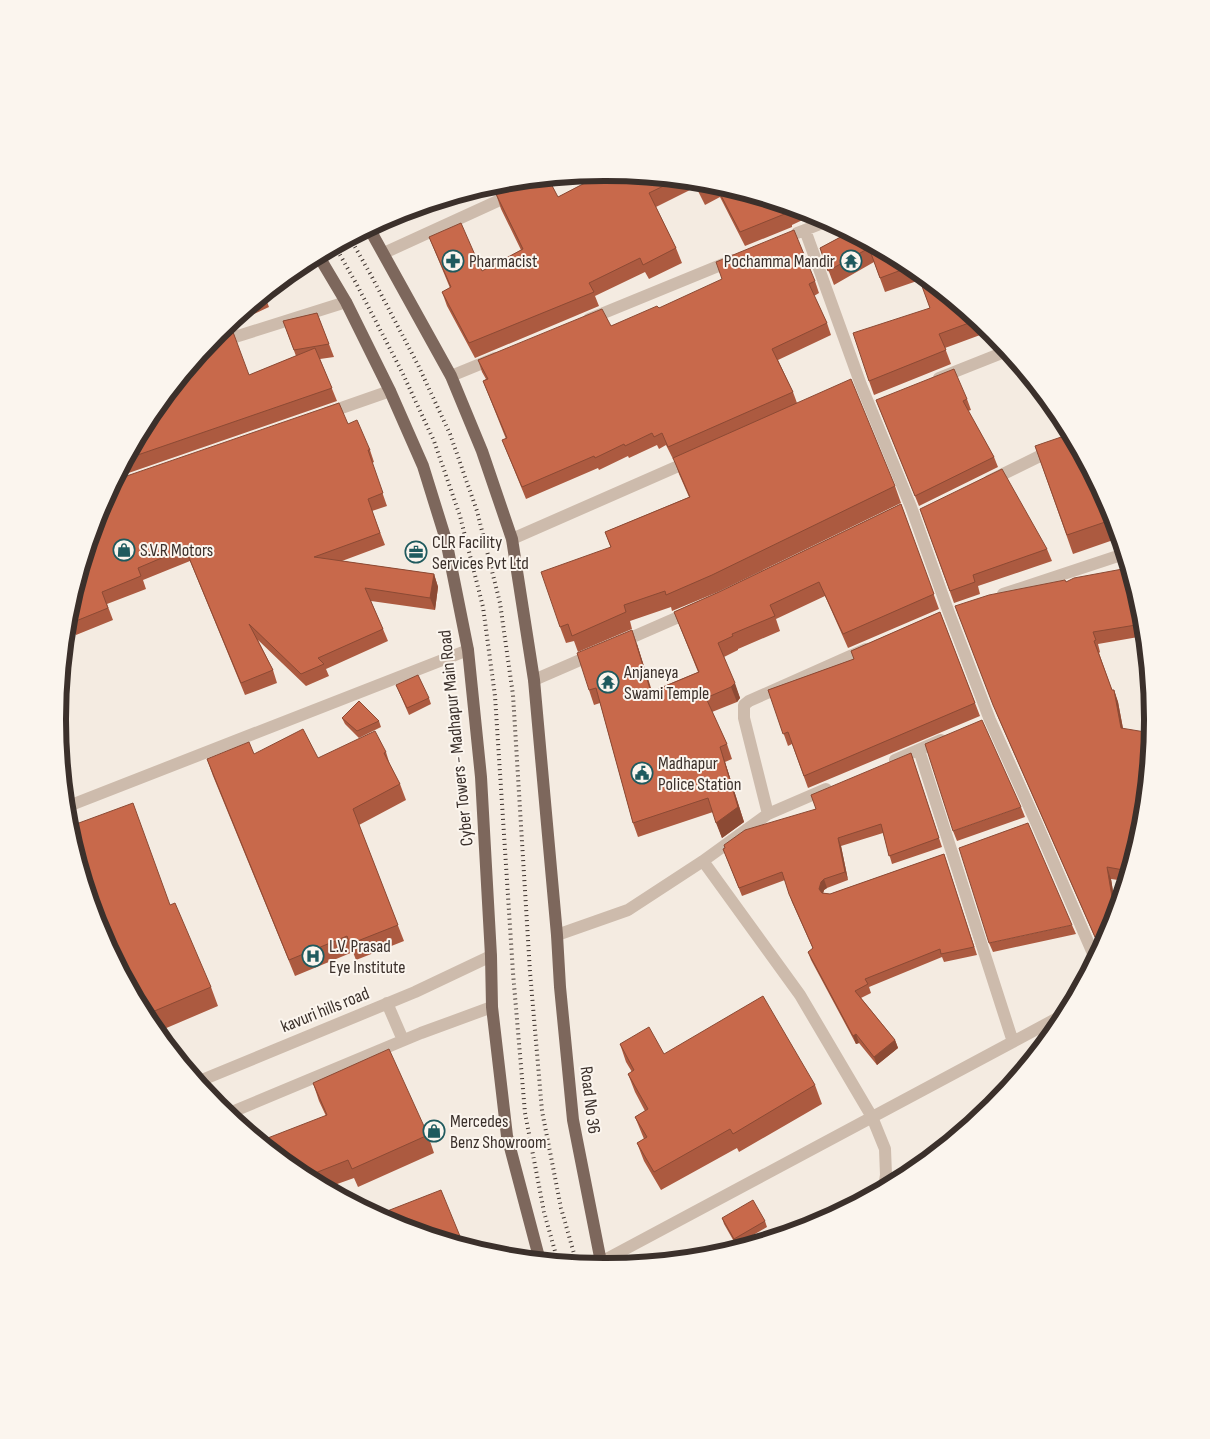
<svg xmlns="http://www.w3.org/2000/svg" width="1210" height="1439" viewBox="0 0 1210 1439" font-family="'Sofia Sans Condensed',sans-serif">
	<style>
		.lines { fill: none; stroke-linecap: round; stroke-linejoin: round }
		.minor { stroke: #cdbbac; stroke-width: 12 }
		.major { stroke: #7d675c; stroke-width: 12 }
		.rail { stroke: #3b302b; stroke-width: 4; stroke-dasharray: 1 4; stroke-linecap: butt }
		.wall { fill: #ac5a40 }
		.shaded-wall { fill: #8c4a34 }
		.building { fill: #c8694b; stroke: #8c4a34 }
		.labels { text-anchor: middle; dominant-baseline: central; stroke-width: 4; stroke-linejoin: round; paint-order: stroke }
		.poi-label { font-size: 18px; fill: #3b302b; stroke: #fbf5ee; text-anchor: start }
		.street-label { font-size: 18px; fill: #3b302b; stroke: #fbf5ee }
		.rim { fill: none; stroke: #3b302b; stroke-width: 6 }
	</style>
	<rect width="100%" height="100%" fill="#f4ebe1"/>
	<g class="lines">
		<path class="minor" d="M805,230L861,385L911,507L949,613L990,720L1036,822L1095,958
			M797,233L828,221
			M384,253L513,194
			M589,319L733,260
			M219,342L346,302
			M451,376L495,358
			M939,378L1007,351
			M327,413L390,391
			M989,481L1054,449
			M512,539L692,460
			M1003,594L1124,554
			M619,643L690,612
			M534,680L594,654
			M919,750L1013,1042
			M895,760L941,740
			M66,807L468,650
			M768,814L744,718V705L749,701L866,649
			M703,861L800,995L872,1117L885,1149L886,1175L884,1188
			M557,935L628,910L703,861L768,814L826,789
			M387,1003L403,1040
			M197,1082L415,992L491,956
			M227,1114L421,1033L492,1007
			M601,1262L1065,1014"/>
		<path class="major" d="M369,228L451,376L482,451L512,539L534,680L557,935L560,987L573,1120L601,1262L603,1267
			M318,255L346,302L390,391L423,466L446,540L468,650L481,777L491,956L492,1007L507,1136L540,1261"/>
		<path class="rail" d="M350,238L372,277L418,365L450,434L477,511L500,603L513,695L530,972L542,1111L561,1208L577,1264
			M335,246L357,285L402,372L434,441L460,516L483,607L495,696L513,973L525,1113L544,1212L558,1262"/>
	</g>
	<path class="wall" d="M604,172L712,183L815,214L792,225V227L745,246L720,197L705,205L696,187L656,207L676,248L682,263L649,279L645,272L595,296L599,306L475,358L447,306L442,292L450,288L429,237L482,271L521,250L501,209L496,194L558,197L605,173Z
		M524,180L494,194L489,185L498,182Z
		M850,232L909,264L991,331L945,348L951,364L874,395L869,381L930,308L920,280L885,292L874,262L834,285L820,248Z
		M294,270L297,279L265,294Z
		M815,281L819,293L814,296L827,323L831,335L778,360L793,392L797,403L895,486L901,503L718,592L672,611L671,607L630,621L632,629L578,652L574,641L566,643L560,627L611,548L605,532L689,497L679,474L674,459H673L666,445L659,449L657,445L629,458L628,456L599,470L598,468L526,499L502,440L506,439L483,381L486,379L482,372L478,360L611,326L659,308Z
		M264,294L269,307L230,325L232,330L216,335Z
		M317,313L334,357L320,359L337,401L117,477L150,415L296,356L283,321Z
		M1037,388L1051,404L1044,406Z
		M967,399L971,410L968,411L994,457L998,467L919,506L876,400Z
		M348,424L370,450L374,462L372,463L387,506L372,511L385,545L342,561L434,574L438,587L435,610L371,601L383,629L388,641L326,669L329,676L306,686L258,640L273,670L277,683L245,695L190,561L143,580L146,589L107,604L113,620L76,635L68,616V612Z
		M1035,446L1111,510L1119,538L1073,554Z
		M901,504L939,609L848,648L825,596L776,619L780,631L738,649V650L724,657L740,698L737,702L712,712L727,744L732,759L725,762L744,822L722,838L713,812L638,837L633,823L600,703L594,705L589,690L637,644L652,691L698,672L674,612L719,592Z
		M920,509L1047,549L1052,561L978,586L980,594L954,603Z
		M1128,568L1142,613L1144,636L1098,644L1100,652L1099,653L1112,690H1114L1118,702L1142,827L1125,881L1111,879L1116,910L1111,929L1100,949L998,717L955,606Z
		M940,612L980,716L808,788L792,744L788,746L768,690L854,659L851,651Z
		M396,685L429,698L431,704L409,715Z
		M342,718L379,721L381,727L359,738L345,724Z
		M386,752L390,765L400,784L406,800L359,825L404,941L356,960L353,952L295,976L213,776L207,759L254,754L318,758Z
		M911,753L942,847L892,864L883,833L841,846L848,880L827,888L824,890L823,893L830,894L944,854L977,955L944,962L942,957L869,987L871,993L861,998L895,1040L898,1048L877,1065L859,1043L856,1044L811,960L808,952L813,949L792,902L785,880L742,896L723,849L816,809Z
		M1021,807L1025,817L957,841L953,831Z
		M170,905L211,987L218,1006L157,1032L150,1023L99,929Z
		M1072,925L1076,934L993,952L989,943Z
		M620,1044L664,1054L815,1085L822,1104L739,1152L737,1148L661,1190L644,1161L637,1143L644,1139L635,1117L645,1111L635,1092L628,1074L632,1072L626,1062Z
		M313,1083L428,1135L434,1153L358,1187L354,1178L326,1188L301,1175L326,1116L319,1101Z
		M722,1218L765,1221L767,1227L736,1245L724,1224Z"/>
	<path class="shaded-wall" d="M434,574L438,587L435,610L430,598Z
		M1138,600L1142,613L1144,628L1142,624Z
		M632,630L637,644L656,706L651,692Z
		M735,683L740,698L737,702L731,687Z
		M1114,690L1118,702L1125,740L1121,728Z
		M720,747L725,762L744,822L722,838L716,823Z
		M838,838L841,846L848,880L845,872Z
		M1107,867L1111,879L1116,910L1115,915Z
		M824,879L827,888L824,890L822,897L819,889L821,882Z
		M856,1034L859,1043L856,1044L853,1036Z
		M895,1040L898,1048L877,1065L874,1057Z"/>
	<path class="building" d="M606,172L678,179L649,193L676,248L643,265L640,258L589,283L594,292L469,343L442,292L451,287L429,237L461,223L482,271L523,249L496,194L528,180L548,178L558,197Z
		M695,181L712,183H714L700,191Z
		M715,184L793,207L786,210L787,213L740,232Z
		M794,230L815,281L809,284L827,323L772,349L793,392L668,447L662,433L654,437L652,433L625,446L624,444L595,458L594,456L522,487L502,440L507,438L483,381L488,379L478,360L602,309L611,326L657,306L659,308L722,279L716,262Z
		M850,232L909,264L912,266L880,278L869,248L828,271L820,248Z
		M916,270L977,320L939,334L946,350L869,381L853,333L930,308Z
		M317,313L329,344L294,350L283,321Z
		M233,332L249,375L315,348L332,388L126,459L150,415L213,339Z
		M954,369L967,399L963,401L994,457L915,496L876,400Z
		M851,379L895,486L712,575L666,595L665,591L624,605L626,612L572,636L568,624L560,627L541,572L611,547L605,532L690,497L673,458Z
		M339,403L348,424L357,420L370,450H368L383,493L368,499L380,533L314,557L434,574L430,598L365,588L383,629L318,658L324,664L301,674L249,624L273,670L241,683L185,548L138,568L141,576L102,592L108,608L71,623L68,615V612L99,510L115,480Z
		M1070,434L1111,510L1114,519L1067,535L1035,446Z
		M1002,469L1047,549L973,575L975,582L950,591L920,509Z
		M901,504L934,594L843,634L819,582L770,605L775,616L732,634L733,636L718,643L735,683L731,687L706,698L727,744L720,747L738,807L716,823L708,798L633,823L596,688L589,690L577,653L632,630L651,692L699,672L674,612L719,592Z
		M1128,568L1138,600L1142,624L1093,632L1096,640L1094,641L1112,690H1114L1121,728L1151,733L1142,827L1129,871L1107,867L1115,915L1111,929L1108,934L1095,937L993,705L955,606L989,595L1065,580L1066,582L1074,578Z
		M940,612L975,703L804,776L788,732L783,734L768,690L854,659L851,651Z
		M418,675L429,698L407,708L396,685Z
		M359,701L379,721L357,731L342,718Z
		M982,720L1021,807L953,831L925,744Z
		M303,729L318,758L375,731L386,752L384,753L400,784L353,809L398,925L350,944L347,936L289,960L207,759L249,742L254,754Z
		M911,753L939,838L889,856L881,824L838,838L845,872L824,879L821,882L819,889L822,893L830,894L944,854L974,947L941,954L940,949L865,979L868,984L855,991L895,1040L874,1057L856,1034L853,1036L808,952L813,948L789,894L782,872L739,888L723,849L725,848L724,845L745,830L816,809L811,795Z
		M133,803L170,905L175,903L211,987L145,1015L99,929L68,827Z
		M1028,823L1072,925L989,943L959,848Z
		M763,996L815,1085L733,1134L730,1129L654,1172L637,1143L647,1137L635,1117L648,1109L628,1074L634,1070L620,1044L649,1027L664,1054Z
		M389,1049L428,1135L352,1169L348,1160L305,1177L301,1175L260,1141L327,1115L313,1083Z
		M441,1190L464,1246L395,1225L377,1215Z
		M753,1200L765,1221L734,1239L722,1218Z"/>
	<defs>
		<g id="pharmacy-ring" transform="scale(1.125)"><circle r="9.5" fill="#fbf5ee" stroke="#1f5a5e" stroke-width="1.5"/><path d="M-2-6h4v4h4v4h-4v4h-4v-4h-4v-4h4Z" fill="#1f5a5e"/></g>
		<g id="temple-ring" transform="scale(1.125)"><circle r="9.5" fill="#fbf5ee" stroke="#1f5a5e" stroke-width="1.5"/><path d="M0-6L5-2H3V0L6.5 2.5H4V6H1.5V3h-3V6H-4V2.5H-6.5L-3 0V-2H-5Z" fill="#1f5a5e"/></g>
		<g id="shop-ring" transform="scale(1.125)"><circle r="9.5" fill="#fbf5ee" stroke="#1f5a5e" stroke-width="1.5"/><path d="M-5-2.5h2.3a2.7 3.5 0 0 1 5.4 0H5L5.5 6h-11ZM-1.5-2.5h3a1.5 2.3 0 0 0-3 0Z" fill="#1f5a5e"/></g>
		<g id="office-ring" transform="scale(1.125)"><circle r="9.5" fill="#fbf5ee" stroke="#1f5a5e" stroke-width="1.5"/><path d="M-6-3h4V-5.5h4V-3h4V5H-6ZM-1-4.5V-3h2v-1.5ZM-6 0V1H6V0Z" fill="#1f5a5e"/></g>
		<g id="civic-ring" transform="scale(1.125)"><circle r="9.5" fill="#fbf5ee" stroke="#1f5a5e" stroke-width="1.5"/><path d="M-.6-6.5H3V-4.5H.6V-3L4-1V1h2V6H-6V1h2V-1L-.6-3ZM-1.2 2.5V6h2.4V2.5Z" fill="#1f5a5e"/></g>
		<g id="hospital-ring" transform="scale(1.125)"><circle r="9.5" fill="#fbf5ee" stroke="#1f5a5e" stroke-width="1.5"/><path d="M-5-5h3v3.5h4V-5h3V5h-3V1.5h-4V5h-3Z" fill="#1f5a5e"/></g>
	</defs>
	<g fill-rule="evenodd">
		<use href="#pharmacy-ring" x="453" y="261"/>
		<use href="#temple-ring" x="851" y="261"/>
		<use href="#shop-ring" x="124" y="550"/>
		<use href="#office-ring" x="416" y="552"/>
		<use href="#temple-ring" x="608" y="682"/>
		<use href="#civic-ring" x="642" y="773"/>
		<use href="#hospital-ring" x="313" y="956"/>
		<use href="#shop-ring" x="434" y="1131"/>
	</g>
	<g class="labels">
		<g class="poi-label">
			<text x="469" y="261">Pharmacist</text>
			<text x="835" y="261" text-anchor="end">Pochamma Mandir</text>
			<text x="432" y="542">CLR Facility<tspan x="432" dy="21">Services Pvt Ltd</tspan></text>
			<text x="140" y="550">S.V.R Motors</text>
			<text x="624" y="672">Anjaneya<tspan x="624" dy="21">Swami Temple</tspan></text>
			<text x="658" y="763">Madhapur<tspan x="658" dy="21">Police Station</tspan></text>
			<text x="329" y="946">L.V. Prasad<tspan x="329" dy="21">Eye Institute</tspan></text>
			<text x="450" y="1121">Mercedes<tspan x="450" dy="21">Benz Showroom</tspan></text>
		</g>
		<g class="street-label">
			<text transform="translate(456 738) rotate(-96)">Cyber Towers - Madhapur Main Road</text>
			<text transform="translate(325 1010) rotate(-22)">kavuri hills road</text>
			<text transform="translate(590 1100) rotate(83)">Road No 36</text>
		</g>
	</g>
	<path d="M0 0H1210V1439H0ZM604 181H606A538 538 0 0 1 1144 719V720A538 538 0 0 1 606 1258H604A538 538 0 0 1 66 720V719A538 538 0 0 1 604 181Z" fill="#fbf5ee" fill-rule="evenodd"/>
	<path class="rim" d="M604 181H606A538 538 0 0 1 1144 719V720A538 538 0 0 1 606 1258H604A538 538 0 0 1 66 720V719A538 538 0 0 1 604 181Z"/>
</svg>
